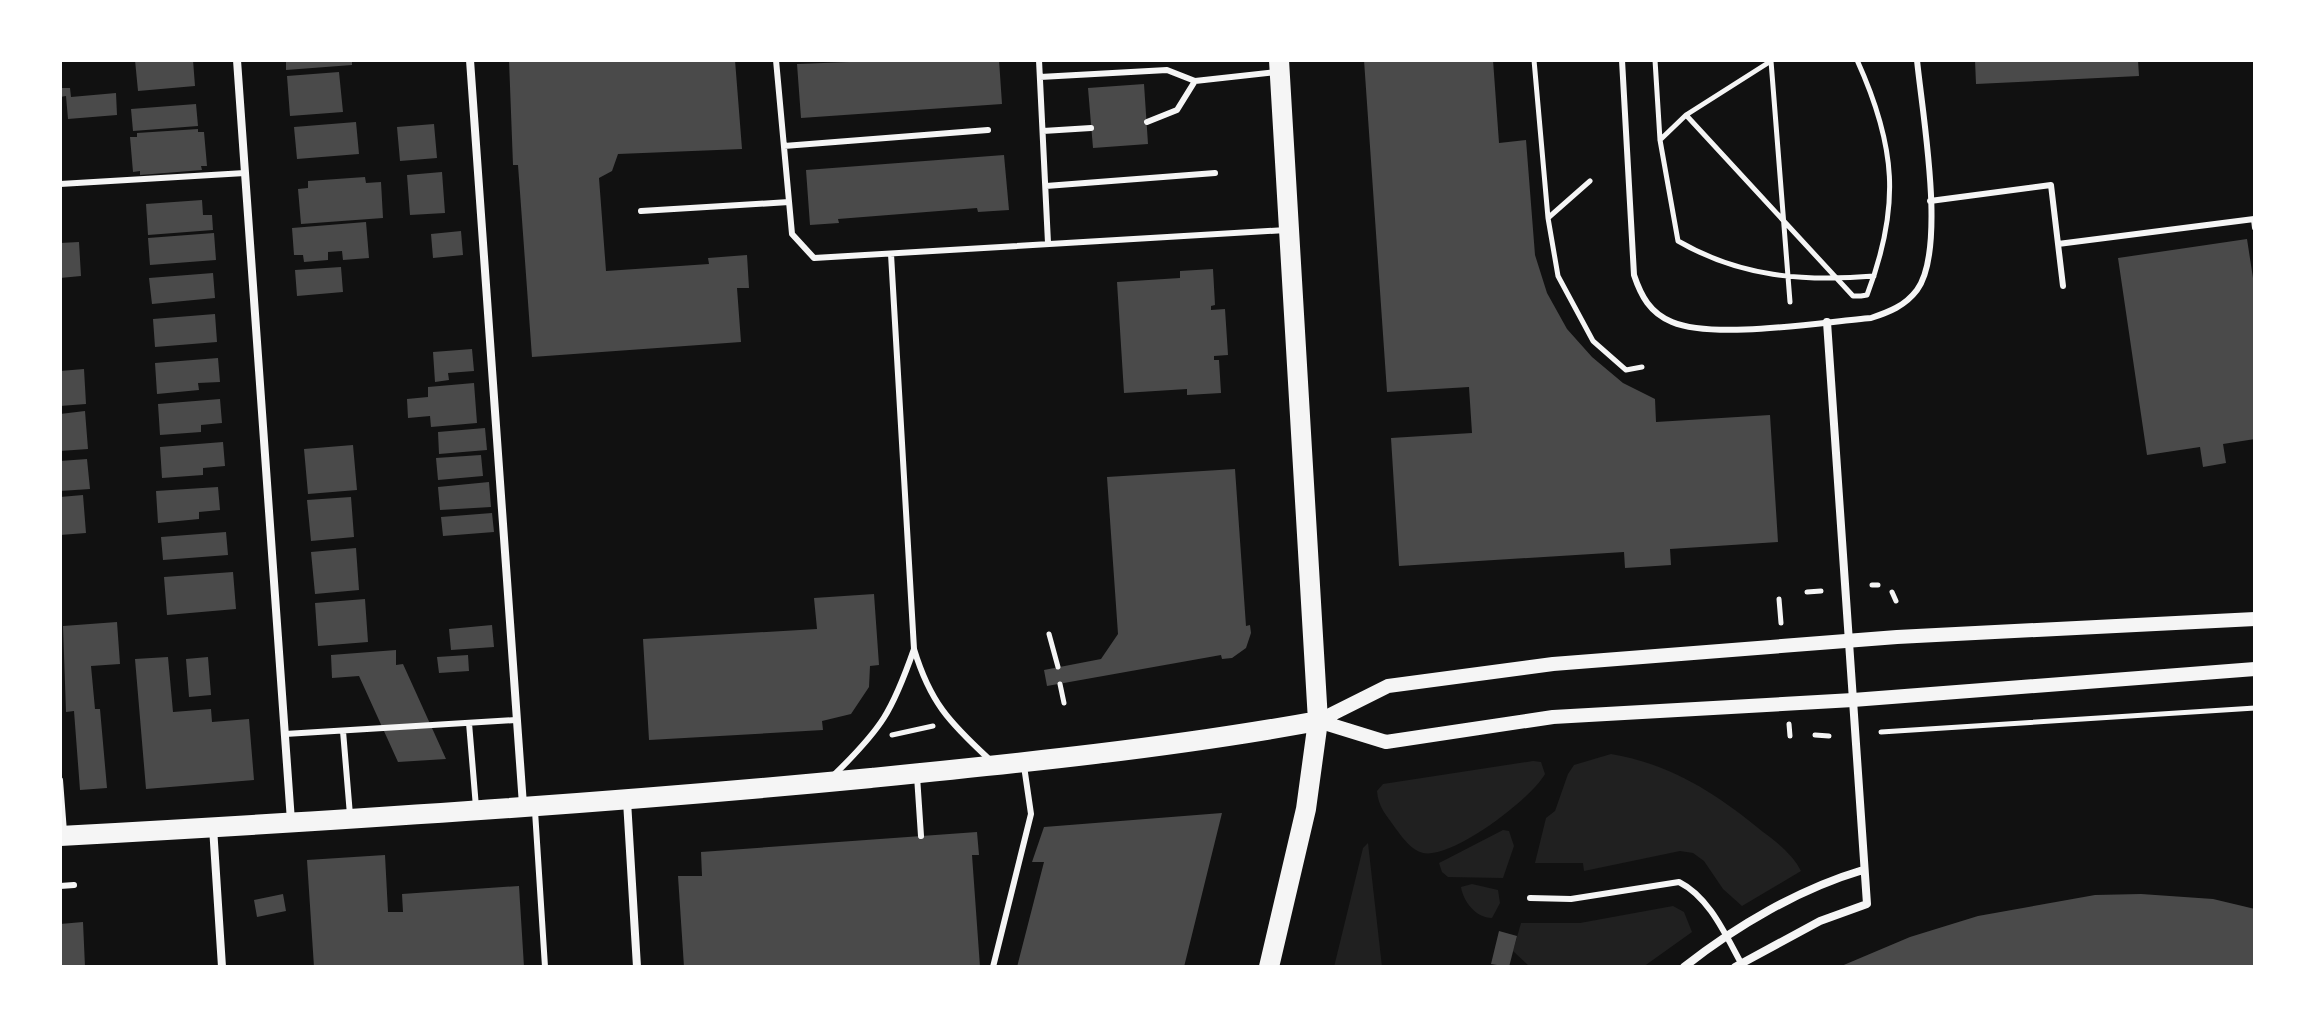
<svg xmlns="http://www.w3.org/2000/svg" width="2315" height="1027" viewBox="0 0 2315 1027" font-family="Mulish,sans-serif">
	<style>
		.green { fill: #202020 }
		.building { fill: #4a4a4a }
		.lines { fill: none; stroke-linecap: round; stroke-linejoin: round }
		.path { stroke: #f5f5f5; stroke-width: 5 }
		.service { stroke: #f5f5f5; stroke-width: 6 }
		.minor { stroke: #f5f5f5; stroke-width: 8 }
		.tertiary { stroke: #f5f5f5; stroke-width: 14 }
		.primary { stroke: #f5f5f5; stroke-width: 20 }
	</style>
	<rect width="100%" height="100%" fill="#111"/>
	<path class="green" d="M1611,754C1671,764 1717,794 1763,832C1777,842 1794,856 1801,871L1742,906L1723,889L1704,861L1693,853L1680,851L1584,871L1583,863H1535L1546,818L1555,811L1568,774L1574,765Z
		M1533,761L1541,762L1545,774C1531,799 1453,859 1423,853C1411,850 1403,838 1396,829C1387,816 1378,807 1377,791L1383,784Z
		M1503,830L1509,831L1514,846L1503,878L1448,877L1442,872L1439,863L1443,861Z
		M1368,843L1382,967H1334L1363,848Z
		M1472,884L1498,890L1500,903L1492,918C1476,918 1463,901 1461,887Z
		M1673,906L1684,912L1692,932L1643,967H1530L1513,951L1521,923H1580Z"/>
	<path class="building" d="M135,60H193L195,86L138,91Z
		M286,60H352V65L286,70Z
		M509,60H735L742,149L618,154L612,171L599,178L606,271L709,264L708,258L747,255L749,288H737L741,342L532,357L518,165H513Z
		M901,60H999L1002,104L801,118L797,64Z
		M1364,60H1493L1499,143L1526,140L1535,255L1547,293L1567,329L1592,357L1623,383L1655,399L1656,422L1770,415L1778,542L1670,549L1671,565L1625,568L1624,552L1399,566L1391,438L1472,433L1469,387L1387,392Z
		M1975,60H2138L2139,76L1976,84Z
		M339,72L343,112L290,116L287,76Z
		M1144,84L1148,144L1093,148L1088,88Z
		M60,88H70L71,97L116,93L117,115L68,119L66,96L60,97Z
		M196,104L198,126L133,131L131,109Z
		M356,122L359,154L297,159L294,127Z
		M434,124L437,158L400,161L397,127Z
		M198,129V132H204L207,166H201L202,170L140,175V171L133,172L130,137H137V133Z
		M1004,155L1009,210L978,212L977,208L838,219L839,223L810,225L806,170Z
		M442,172L445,213L410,215L407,175Z
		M365,177L366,183L381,182L383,218L301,224L298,189L308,188V181Z
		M202,200L203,215H212L213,230L148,235L146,204Z
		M366,222L369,258L343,260L342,251L328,252V260L304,262L303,255H294L292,228Z
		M461,231L463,255L433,258L431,234Z
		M214,233L216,260L150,265L148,238Z
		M2247,239L2255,291V439L2223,444L2226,463L2203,467L2200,447L2147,455L2118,258Z
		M79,242L81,276L60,278V243Z
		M341,267L343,292L297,296L295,270Z
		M1213,269L1215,305L1211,306V310L1225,309L1228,355L1214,356V360H1219L1221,393L1187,395V389L1124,393L1117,282L1180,278V271Z
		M213,273L215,298L152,304L149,278Z
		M215,314L217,342L155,347L153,319Z
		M472,349L474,371L448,373L449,380L435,382L433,352Z
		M218,358L220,382L198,383L199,390L157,394L155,363Z
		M84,369L86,404L60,406V371Z
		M474,383L477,423L431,427L430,416L408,418L407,399L428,397V387Z
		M220,399L222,423L201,425V432L160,435L158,404Z
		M85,411L88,449L60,451V414Z
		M485,428L487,450L439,454L438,432Z
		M223,442L225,466L203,468V475L162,478L160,447Z
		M353,445L357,490L308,494L304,449Z
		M481,455L483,476L438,480L436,458Z
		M87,459L90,489L60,491V461Z
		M1235,469L1246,626L1250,625L1251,633L1246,648L1232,658L1222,659L1221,655L1047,686L1044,670L1101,659L1118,634L1107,477Z
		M489,482L491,507L440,510L438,487Z
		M218,487L220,510L199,512V519L158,523L156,491Z
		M83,495L86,533L60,535V497Z
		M351,497L354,537L311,541L307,500Z
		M492,513L494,532L443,536L441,517Z
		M226,532L228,555L163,560L161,537Z
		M356,548L359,590L315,594L311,552Z
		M233,572L236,609L167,615L164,577Z
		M874,594L879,665L870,666L869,687L851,714L822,721L823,730L649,740L643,639L817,629L814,598Z
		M365,599L368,642L318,646L315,603Z
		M117,622L120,664L91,666L95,709H100L107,788L80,790L74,711L66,712L63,626Z
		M492,625L494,647L451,650L449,629Z
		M396,650V665L403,664L446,759L398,762L359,676L332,678L331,655Z
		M468,655L469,671L439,673L437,657Z
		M168,657L173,712L211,709L212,722L249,719L254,780L146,789L135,659Z
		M208,657L211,695L189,697L186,659Z
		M1222,813L1184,967H1017L1044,862H1032L1044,827Z
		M977,832L979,855H972L980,967H684L678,876H702L701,852Z
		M385,855L388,912H403L402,894L519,886L524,967H314L307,860Z
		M283,894L286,911L257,917L254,900Z
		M2141,894L2213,899L2255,909V967H1839L1910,937L1978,916L2095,895Z
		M83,922L85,967H60V924Z
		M1499,931L1517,936L1509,967L1491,964Z"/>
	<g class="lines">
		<path class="path" d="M1534,60L1548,218L1590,181
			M1655,60L1660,140L1678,241C1740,277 1804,282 1874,276
			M1857,60C1896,146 1901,206 1867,295L1861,296
			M1771,61L1790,302
			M1686,115L1853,296H1861
			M1660,140L1686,115L1771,61
			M1548,218L1558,276L1593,341L1626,370L1642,367
			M1872,585H1878
			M1807,592L1821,591
			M1892,592L1896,601
			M1779,599L1781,623
			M1049,634L1058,667
			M1060,684L1064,703
			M1789,724L1790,736
			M1881,732L2255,708
			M892,735L933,726
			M1815,735L1829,736"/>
		<path class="service" d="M776,60L792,234L814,258L1286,230
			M1039,60L1048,243
			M1622,60L1634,275C1641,296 1650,313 1672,322C1715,340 1821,322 1871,318C1889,312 1905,306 1917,290C1947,249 1922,112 1917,60
			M1040,77L1167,70L1195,81L1276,72
			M1147,122L1177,110L1195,81
			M1043,131L1091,128
			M784,146L988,130
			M60,184L245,173
			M1046,186L1215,173
			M1930,201L2051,185L2058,244
			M641,211L789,202
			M891,254L914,649C930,702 949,722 989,759
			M2063,286L2058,244L2254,219L2255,228
			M469,723L476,807
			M343,731L350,815
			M285,734L516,720
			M834,775C882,728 892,712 914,649
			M917,776L921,836
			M60,780L64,832
			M535,811L545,967
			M60,886L74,885
			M1530,898L1571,899L1679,882C1709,897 1725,934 1741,963
			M993,967L1031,814L1024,766"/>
		<path class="minor" d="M237,60L291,821
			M470,60L523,805
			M627,801L637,967
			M213,827L222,967
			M1684,967C1736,926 1799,889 1863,870
			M1735,967L1820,921L1867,904L1827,322"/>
		<path class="tertiary" d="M1318,721L1388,686L1553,664L1897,637L2255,619
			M1318,721L1386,742L1553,717L1853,700L2255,669"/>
		<path class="primary" d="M60,836C330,821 601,804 871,778C1020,763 1170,748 1318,721
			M1269,967L1306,809L1318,721L1279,60"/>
	</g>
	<rect width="2315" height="1027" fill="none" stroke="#ffffff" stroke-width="124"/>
</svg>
